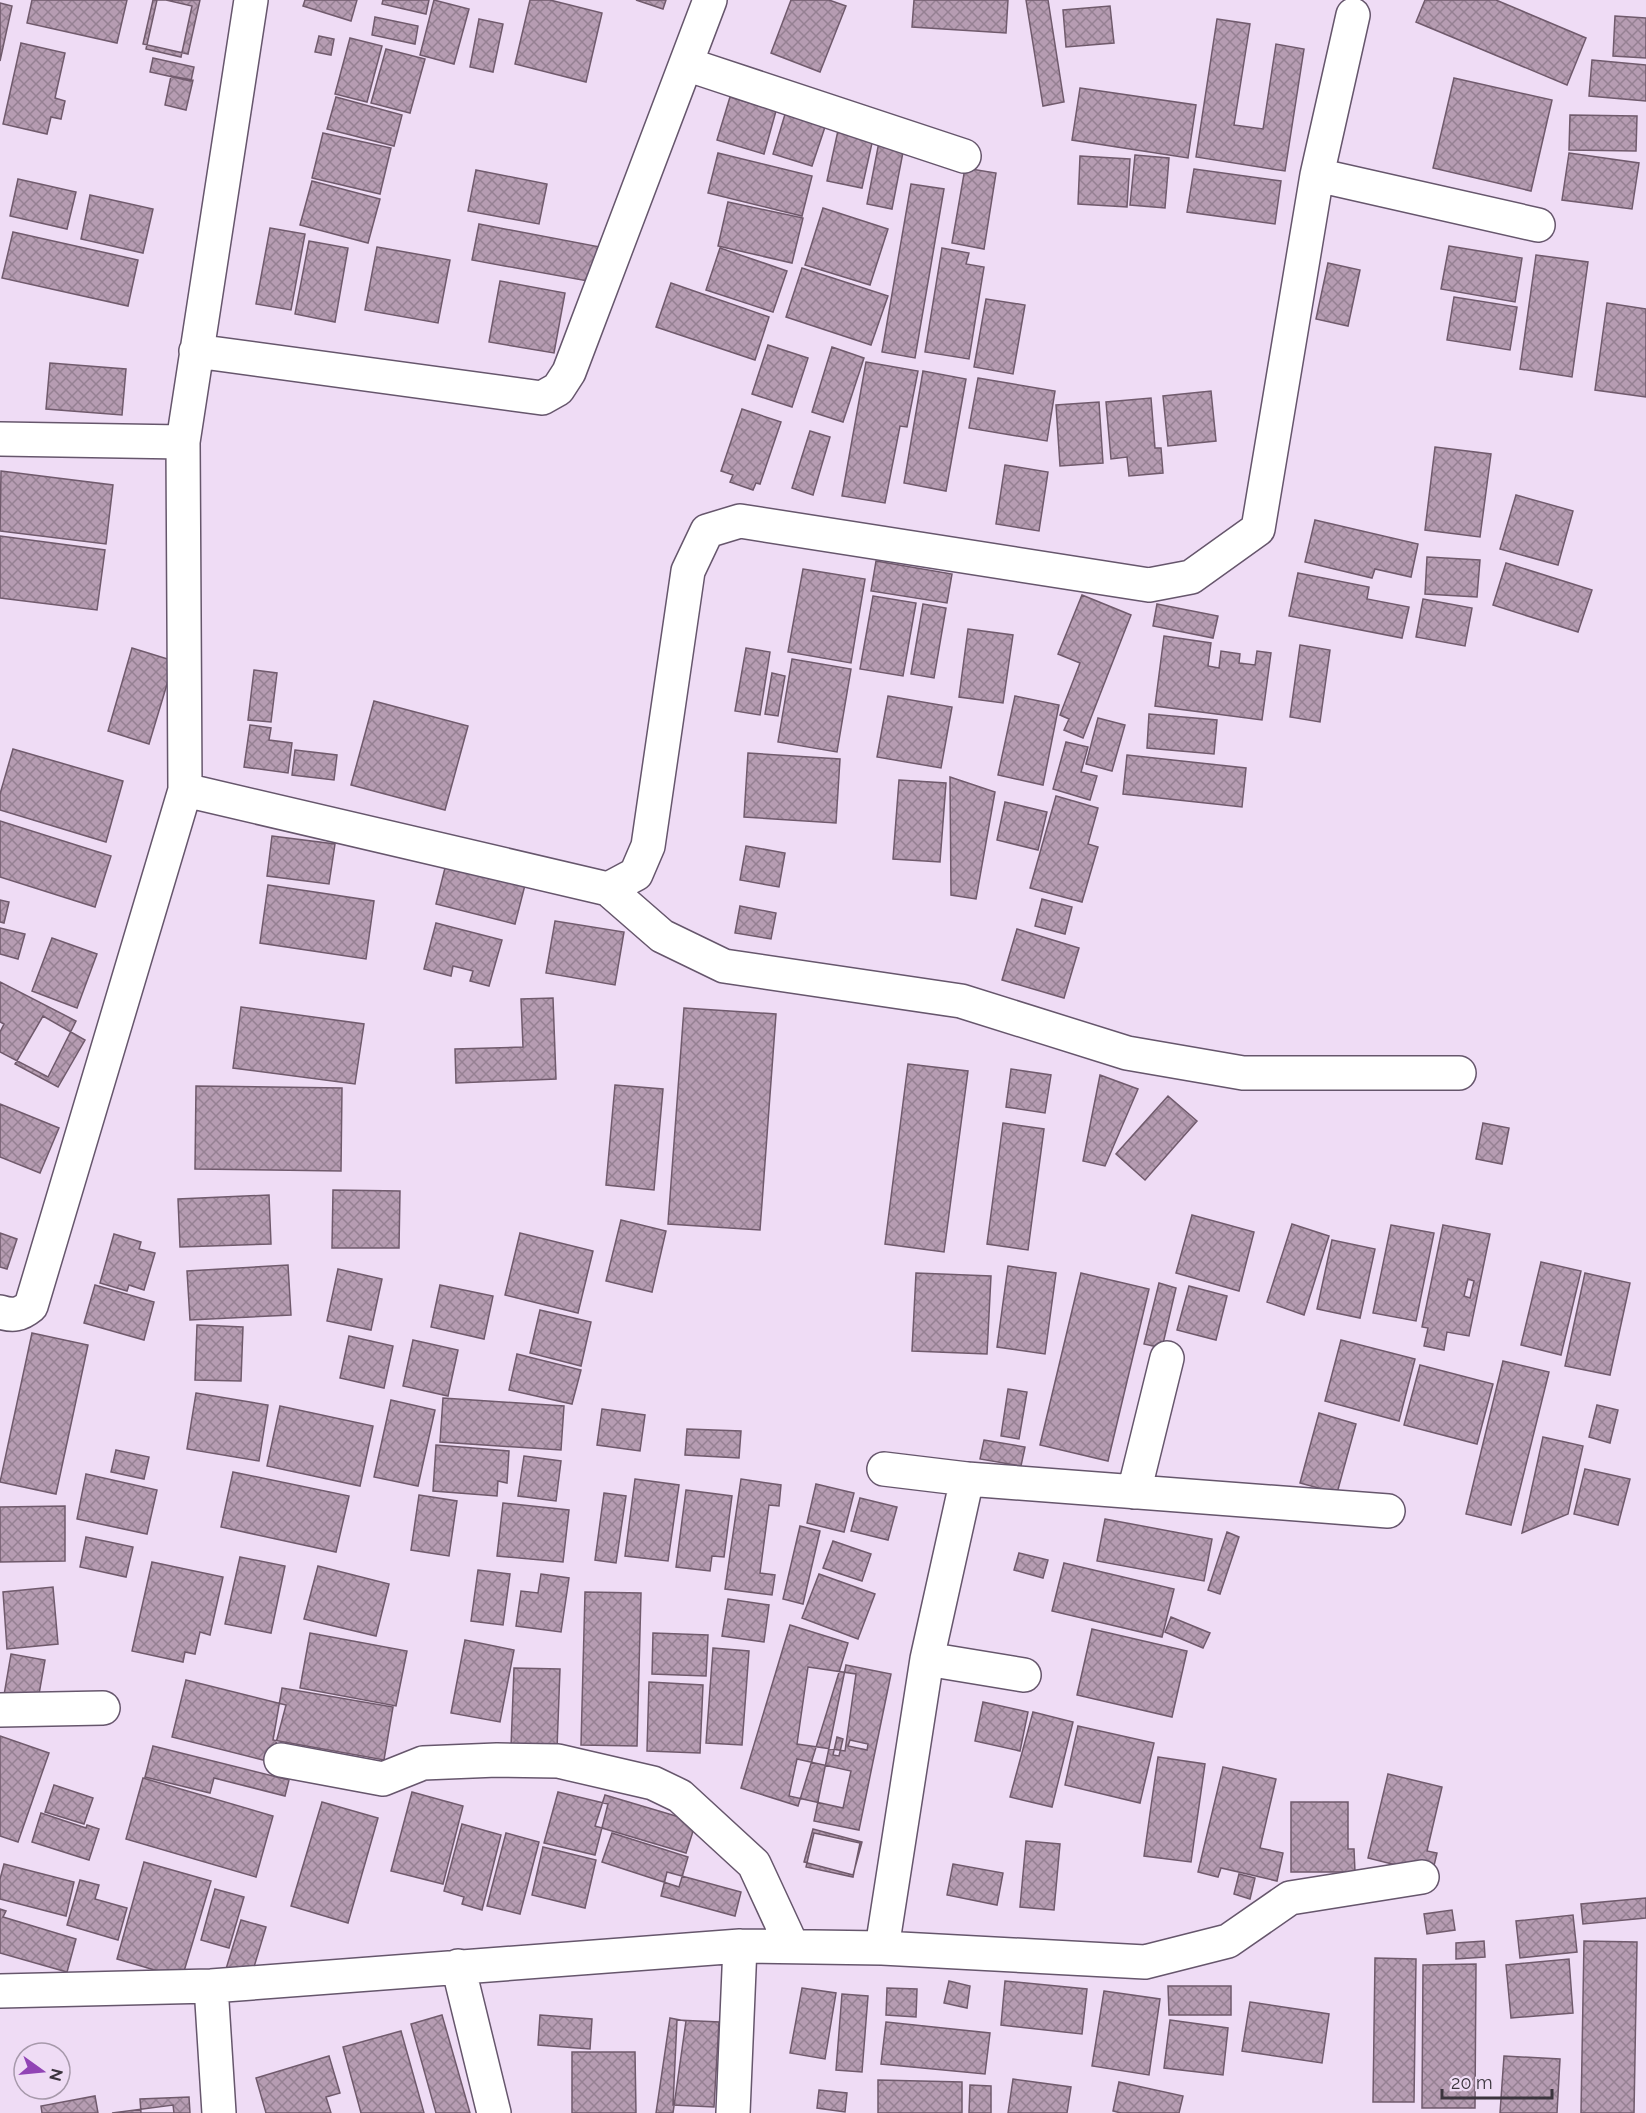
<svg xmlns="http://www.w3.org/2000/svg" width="1646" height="2113" viewBox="0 0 1646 2113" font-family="Raleway,sans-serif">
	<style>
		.building { fill: url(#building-cross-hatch); stroke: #705a6c; stroke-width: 1.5; fill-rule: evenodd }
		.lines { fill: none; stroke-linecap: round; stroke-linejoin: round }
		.minor-casing { stroke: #66566c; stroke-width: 36 }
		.minor { stroke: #fff; stroke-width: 33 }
	</style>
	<defs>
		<pattern id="building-cross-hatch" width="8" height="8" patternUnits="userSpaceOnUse" patternTransform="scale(1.5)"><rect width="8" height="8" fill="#b69cb2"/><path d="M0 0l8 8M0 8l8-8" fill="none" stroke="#958092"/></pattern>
	</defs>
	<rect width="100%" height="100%" fill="#efdcf5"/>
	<path class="building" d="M32,0H127L117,43L27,23Z
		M153,0H200L188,54L143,44Z
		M157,0H166L192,6L181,57L146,49Z
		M305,0H357L351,21L303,6Z
		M383,0H429L426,14L382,4Z
		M434,0L469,9L454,64L420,55Z
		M530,0H550L602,13L586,82L515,64Z
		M636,0H666L663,9Z
		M791,0H829L846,6L820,72L771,53Z
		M914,0H1008L1006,33L912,27Z
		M1026,0H1048L1064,102L1043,106Z
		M1425,0H1496L1586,38L1567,85L1416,22Z
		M0,3L12,6L0,61Z
		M1110,6L1114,43L1066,47L1063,10Z
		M1615,16L1646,18V58L1613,56Z
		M375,17L418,26L415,44L372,35Z
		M479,19L503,24L493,72L470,67Z
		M1217,19L1250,24L1234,125L1263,129L1276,44L1304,49L1285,171L1196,157Z
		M319,36L334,39L331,55L315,52Z
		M350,38L382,46L367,102L335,94Z
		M21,43L65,53L55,98L65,101L61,119L51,117L47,134L3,124Z
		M386,49L425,59L410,113L371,103Z
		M153,58L194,67L191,81L150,72Z
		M1592,60L1646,65V101L1589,96Z
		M171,76L193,80L186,110L165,105Z
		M1454,78L1552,100L1531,191L1433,168Z
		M1080,88L1196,105L1188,158L1072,140Z
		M336,97L402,115L394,146L327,129Z
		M730,97L776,111L764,154L717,140Z
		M786,111L826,124L812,166L773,154Z
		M1570,115L1637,116L1636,151L1569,150Z
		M839,126L874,134L862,188L827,181Z
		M323,133L391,148L380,194L312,178Z
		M879,142L904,147L892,209L867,204Z
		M718,153L812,176L802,216L708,193Z
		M1569,153L1639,163L1632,209L1562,200Z
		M1135,155L1169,158L1165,208L1130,205Z
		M1080,156L1130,159L1127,207L1078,204Z
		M965,168L996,173L984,249L952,243Z
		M1194,169L1281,181L1275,224L1187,212Z
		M476,170L547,184L539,224L468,211Z
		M18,179L76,192L67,229L10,216Z
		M312,181L380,199L368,243L300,225Z
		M911,184L944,189L915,358L882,352Z
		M90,195L153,209L143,253L81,239Z
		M728,202L803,218L792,263L718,246Z
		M823,208L888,229L870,285L805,265Z
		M479,224L600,247L593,282L472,260Z
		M270,228L305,234L291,310L256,304Z
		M13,232L138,260L128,306L2,278Z
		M309,241L348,248L335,322L295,314Z
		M1449,246L1522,258L1515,302L1441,289Z
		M377,247L450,260L438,323L365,310Z
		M720,248L787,271L773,312L706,290Z
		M942,248L969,253L966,264L984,267L969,359L925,352Z
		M1536,255L1588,262L1572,377L1520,369Z
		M1328,263L1360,270L1348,326L1316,319Z
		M802,268L888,296L871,345L786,317Z
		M500,281L565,293L554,353L489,342Z
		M671,283L769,317L755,360L656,327Z
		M1454,297L1517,307L1510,350L1447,340Z
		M986,299L1025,305L1013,374L974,367Z
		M1607,303L1646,309V397L1595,390Z
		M768,345L808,358L792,407L752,394Z
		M832,347L864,358L843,422L812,412Z
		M866,362L918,371L907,427L900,426L885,503L842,496Z
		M50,363L126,369L122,415L46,409Z
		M923,371L966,379L946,491L904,483Z
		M978,378L1055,391L1047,441L969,428Z
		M1211,391L1216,441L1168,446L1163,396Z
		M1151,398L1155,448H1161L1163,473L1129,476L1127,457L1111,459L1106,402Z
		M1099,402L1103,463L1060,466L1056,405Z
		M742,409L781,422L760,484L756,483L753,490L730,482L733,475L721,471Z
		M810,431L830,437L813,495L792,488Z
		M1435,447L1491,454L1480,537L1425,530Z
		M1005,465L1048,472L1039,531L996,524Z
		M1,471L113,485L106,544L0,531Z
		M1516,495L1573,511L1558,565L1500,549Z
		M1315,520L1418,544L1411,577L1375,569L1372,578L1305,562Z
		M0,536L105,550L97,610L0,598Z
		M1427,557L1480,560L1477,597L1425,594Z
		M876,561L952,574L947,603L871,591Z
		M1506,563L1592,590L1578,632L1493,605Z
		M803,569L865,579L851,663L788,652Z
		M1298,573L1369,587L1367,599L1409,607L1402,638L1289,616Z
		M1082,595L1131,615L1083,738L1064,730L1069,719L1060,715L1080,663L1058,654Z
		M873,596L916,603L903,676L860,669Z
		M1423,599L1472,608L1465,646L1416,637Z
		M923,604L946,608L934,678L911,674Z
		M1157,604L1218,616L1213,638L1153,626Z
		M968,629L1013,635L1003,703L959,697Z
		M1164,636L1211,643L1208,666L1219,668L1221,651L1240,654L1239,663L1255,665L1257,651L1271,653L1262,720L1155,706Z
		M1300,645L1330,650L1320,722L1290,717Z
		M132,648L174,661L149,744L108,731Z
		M746,648L770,652L760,715L735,711Z
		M792,659L851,669L837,752L778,742Z
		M254,670L277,673L271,722L248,720Z
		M772,673L785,676L778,716L765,714Z
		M888,696L952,707L941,768L877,757Z
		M1015,696L1059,705L1043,785L998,775Z
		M374,701L468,726L445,810L351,785Z
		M1149,714L1217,720L1214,754L1147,748Z
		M1098,718L1125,725L1112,771L1086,764Z
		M250,725L271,728L269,740L292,743L288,773L244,767Z
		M1066,742L1088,747L1081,772L1097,776L1090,800L1053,789Z
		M13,749L123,781L106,842L0,810V794Z
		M295,750L337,755L334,780L292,775Z
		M748,753L840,759L836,823L744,817Z
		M1127,755L1246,768L1242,807L1123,794Z
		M950,777L995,792L976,899L951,895Z
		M899,780L946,783L940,862L893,859Z
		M1056,796L1098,808L1088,844L1098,847L1082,902L1030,888Z
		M1005,802L1047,812L1038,850L997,840Z
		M0,821L111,856L95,907L0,877Z
		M272,836L335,844L329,884L267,876Z
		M746,846L785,853L779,887L740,880Z
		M446,864L525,885L515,924L436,904Z
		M268,885L374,901L366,959L260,943Z
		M1042,899L1072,907L1065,934L1035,926Z
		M0,900L9,902L4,923L0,922Z
		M740,906L776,913L771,939L735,933Z
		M555,921L624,932L615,985L546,973Z
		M436,923L502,940L489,986L470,981L473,971L453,966L451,976L424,969Z
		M0,928L25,934L18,959L0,954Z
		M1017,929L1079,948L1064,998L1002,980Z
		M52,938L97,954L77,1008L32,991Z
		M0,982L76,1021L48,1077L0,1052V1032L4,1024L0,1022Z
		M553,998L556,1079L456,1083L455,1049L523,1047L521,999Z
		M241,1007L364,1024L355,1084L233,1068Z
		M684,1008L776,1014L760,1230L668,1224Z
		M43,1016L85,1040L58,1087L15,1064Z
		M908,1064L968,1071L944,1252L885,1244Z
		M1011,1069L1051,1075L1045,1113L1006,1107Z
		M1100,1075L1138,1089L1105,1166L1083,1161Z
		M615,1085L663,1089L654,1190L606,1185Z
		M196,1086L342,1088L341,1171L195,1169Z
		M1168,1096L1197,1121L1145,1180L1116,1154Z
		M0,1104L59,1128L40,1173L0,1157Z
		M1003,1123L1044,1129L1028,1250L987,1244Z
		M1483,1123L1509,1128L1502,1164L1476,1159Z
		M333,1190L400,1191L399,1248H332Z
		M269,1195L271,1244L180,1247L178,1199Z
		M1192,1215L1254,1232L1239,1291L1176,1273Z
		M621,1220L666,1231L652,1292L606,1281Z
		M1292,1224L1329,1236L1304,1315L1267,1302Z
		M1391,1225L1434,1233L1416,1321L1373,1313Z
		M1443,1225L1490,1234L1469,1336L1447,1332L1444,1350L1424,1346L1428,1328L1422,1327ZM1468,1279L1474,1281L1470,1298L1464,1296Z
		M0,1233L17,1239L7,1269L0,1267Z
		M520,1233L593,1251L578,1313L505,1295Z
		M114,1234L141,1242L139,1249L155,1253L144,1290L129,1285L127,1291L100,1283Z
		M1332,1240L1375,1249L1360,1318L1317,1309Z
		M1541,1262L1581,1271L1561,1355L1521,1345Z
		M288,1265L291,1315L190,1320L187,1271Z
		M1008,1266L1056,1273L1045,1354L997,1347Z
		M338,1269L382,1279L371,1330L327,1321Z
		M916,1273L991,1276L987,1354L912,1351Z
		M1081,1273L1149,1289L1108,1461L1040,1445Z
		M1585,1273L1630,1283L1610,1375L1565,1366Z
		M1159,1283L1176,1288L1162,1348L1144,1344Z
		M95,1285L154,1302L144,1340L84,1323Z
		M440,1285L493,1296L484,1339L431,1327Z
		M1189,1286L1227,1296L1216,1340L1177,1330Z
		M540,1310L591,1322L581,1366L530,1353Z
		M197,1325L243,1327L241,1381L195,1380Z
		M32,1333L88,1345L56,1494L0,1482Z
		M349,1336L393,1346L384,1388L340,1378Z
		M413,1340L458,1350L448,1396L403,1386Z
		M1341,1340L1415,1359L1399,1421L1325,1401Z
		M517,1354L581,1370L572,1404L509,1390Z
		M1503,1361L1549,1372L1511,1525L1466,1514Z
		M1420,1365L1493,1384L1477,1444L1404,1425Z
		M1008,1389L1027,1392L1019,1439L1001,1436Z
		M196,1393L268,1405L259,1461L187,1449Z
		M443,1398L564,1406L561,1450L440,1442Z
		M391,1400L435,1410L418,1486L374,1477Z
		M1597,1405L1618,1410L1610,1443L1589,1437Z
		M280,1406L373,1426L360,1486L267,1466Z
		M602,1409L645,1415L640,1451L597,1445Z
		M1319,1413L1356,1424L1337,1493L1300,1483Z
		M687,1429L741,1431L739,1458L685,1455Z
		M1543,1437L1583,1446L1568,1514L1522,1533Z
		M984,1440L1025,1447L1021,1466L980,1459Z
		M436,1445L509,1451L507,1483L498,1481L497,1496L433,1491Z
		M116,1450L149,1457L144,1479L111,1472Z
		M524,1456L561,1461L556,1501L518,1496Z
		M1585,1469L1630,1479L1618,1525L1574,1514Z
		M233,1472L349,1496L336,1552L221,1527Z
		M86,1474L157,1490L147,1534L77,1519Z
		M635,1479L679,1485L668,1561L625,1556Z
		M741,1479L781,1485L779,1506L769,1505L760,1573L775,1575L772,1595L725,1589Z
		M816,1484L854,1493L844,1532L807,1523Z
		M686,1490L732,1496L724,1557L712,1556L710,1571L676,1567Z
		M604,1493L626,1496L616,1563L595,1560Z
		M419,1495L457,1501L449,1556L411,1550Z
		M860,1498L897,1507L888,1540L851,1531Z
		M503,1503L569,1510L563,1562L497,1556Z
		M65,1506V1561L0,1562V1507Z
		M1105,1519L1212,1539L1204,1581L1097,1561Z
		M800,1526L820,1531L803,1604L783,1599Z
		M1227,1532L1239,1537L1220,1594L1208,1590Z
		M86,1537L133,1547L126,1577L80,1567Z
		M833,1541L871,1554L862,1581L823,1568Z
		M1019,1553L1048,1560L1043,1578L1014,1570Z
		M240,1557L285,1566L271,1633L225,1624Z
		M152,1562L223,1577L210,1635L200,1632L195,1654L185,1652L183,1662L132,1651Z
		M1064,1563L1174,1589L1162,1637L1052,1611Z
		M318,1566L389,1584L376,1636L304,1619Z
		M478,1570L510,1574L503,1625L471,1621Z
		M541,1574L569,1578L561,1632L516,1626L521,1591L538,1593Z
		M819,1574L875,1594L858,1639L802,1618Z
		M53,1587L58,1644L7,1649L3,1592Z
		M585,1592L641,1593L637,1746L581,1745Z
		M728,1599L769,1605L764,1642L722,1636Z
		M1171,1617L1210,1633L1203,1648L1165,1632Z
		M790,1625L848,1643L798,1806L741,1788Z
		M1092,1629L1187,1651L1172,1717L1077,1695Z
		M310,1633L407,1651L396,1706L300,1688Z
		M653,1633L708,1635L706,1676L652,1674Z
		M465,1640L514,1650L500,1722L451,1713Z
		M713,1648L749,1651L742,1745L706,1743Z
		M11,1654L45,1660L38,1700L4,1695Z
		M846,1665L891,1674L859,1830L814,1821ZM837,1737L843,1739L839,1756L833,1755ZM850,1740L868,1744L867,1750L848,1746Z
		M808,1667L856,1674L845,1751L797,1744Z
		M514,1668L560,1669L557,1749L511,1747Z
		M186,1680L286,1705L271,1762L172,1737Z
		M649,1682L703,1685L700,1753L647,1751Z
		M282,1688L393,1707L384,1760L273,1740Z
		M983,1702L1028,1712L1020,1751L975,1741Z
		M1033,1712L1073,1722L1052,1807L1010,1797Z
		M1078,1726L1154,1743L1140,1803L1065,1785Z
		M0,1736L49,1753L18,1842L0,1836Z
		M153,1746L289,1780L285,1796L214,1778L210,1793L145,1777Z
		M1158,1757L1205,1764L1191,1862L1144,1856Z
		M797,1759L851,1771L843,1808L789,1796Z
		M1223,1767L1276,1779L1260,1848L1283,1853L1277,1881L1221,1868L1218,1877L1198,1872Z
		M1388,1774L1442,1787L1427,1851L1437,1853L1432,1874L1368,1858Z
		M143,1778L273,1816L256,1877L126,1839Z
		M54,1785L93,1798L84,1824L45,1812Z
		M412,1792L463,1806L443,1884L391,1871Z
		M558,1792L608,1804L595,1855L544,1843Z
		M605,1795L696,1822L686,1853L595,1826Z
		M322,1802L378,1818L348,1923L291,1906Z
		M1291,1802H1348V1849H1354L1355,1872H1291Z
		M41,1813L86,1828L87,1825L99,1829L89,1860L32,1842Z
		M462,1824L501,1835L482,1910L462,1904L464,1897L444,1891Z
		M813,1829L862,1842L853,1875L804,1862Z
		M506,1833L539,1842L520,1914L487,1906Z
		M612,1833L688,1857L679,1887L602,1862Z
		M814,1833L860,1843L853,1877L806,1867Z
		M1026,1841L1060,1844L1054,1910L1020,1907Z
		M543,1847L596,1860L585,1908L532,1895Z
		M144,1862L211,1881L182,1978L117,1959Z
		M4,1864L74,1882L66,1916L0,1899V1879Z
		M953,1864L1003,1873L997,1905L947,1895Z
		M667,1872L741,1892L735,1916L661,1896Z
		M1239,1874L1255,1878L1250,1899L1234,1894Z
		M80,1880L99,1885L95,1899L127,1908L118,1940L67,1925Z
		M215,1889L244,1897L229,1948L201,1940Z
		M1646,1898V1918L1583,1924L1581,1904Z
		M0,1909L6,1911L3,1917L76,1939L67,1972L0,1953Z
		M1452,1910L1455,1930L1427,1934L1424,1914Z
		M1573,1915L1577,1952L1520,1958L1516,1921Z
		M241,1920L266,1927L251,1977L226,1969Z
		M1484,1941L1485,1957L1456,1959V1943Z
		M1584,1941L1637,1942L1634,2113H1581Z
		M1375,1958L1416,1959L1414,2102H1373Z
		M1569,1959L1573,2013L1511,2018L1506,1965Z
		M1476,1964L1475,2108H1422L1423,1965Z
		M949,1981L970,1986L967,2008L944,2003Z
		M1005,1981L1087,1989L1082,2034L1001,2025Z
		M1168,1986H1231V2015H1169Z
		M802,1988L836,1993L825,2059L790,2053Z
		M887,1988L917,1989L916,2017L886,2015Z
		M1104,1991L1160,1999L1149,2075L1092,2066Z
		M842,1994L868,1996L862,2072L836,2070Z
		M1250,2002L1329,2014L1322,2063L1242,2051Z
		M442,2015L470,2113H436L411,2024Z
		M540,2015L592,2019L590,2049L538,2045Z
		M670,2018L686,2021L673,2113H656Z
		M677,2020L719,2022L714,2107L673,2105Z
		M1170,2020L1228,2028L1223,2075L1164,2068Z
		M886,2022L990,2033L985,2074L881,2064Z
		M401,2031L424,2113H361L343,2047Z
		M572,2052H635L636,2113H572Z
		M329,2056L340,2093L326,2097L331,2113H266L256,2078Z
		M1504,2056L1560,2059L1557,2113H1500Z
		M1013,2079L1071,2087L1067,2113H1008Z
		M878,2080L962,2082V2113H878Z
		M1119,2082L1183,2096L1179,2113H1121L1113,2111Z
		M970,2085L991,2086V2113H969Z
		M819,2090L847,2093L845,2112L817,2108Z
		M95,2096L98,2113H42L41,2106Z
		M189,2097L190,2113H141L140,2099Z
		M173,2105L174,2113H112Z"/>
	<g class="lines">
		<g class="minor-casing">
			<path id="minor" d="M686,64L964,156
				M1317,175L1538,225
				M196,351L542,398L558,389L569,372L710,0
				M0,439L183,442
				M185,790L608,889L636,874L648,846L688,571L707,531L740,521L1149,585L1191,577L1258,529L1317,175L1353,15
				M608,889L662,936L724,966L961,1001L1127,1053L1243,1073H1459
				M0,1312C13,1316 20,1315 31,1306L185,790L183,442L251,0
				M884,1469L967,1479
				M1134,1492L1167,1358
				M927,1659L1024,1675
				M0,1710L103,1708
				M281,1760L383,1779L423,1763L497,1760L558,1761L653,1783L680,1796L754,1864L792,1946
				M882,1948L927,1659L967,1479L1388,1511
				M458,1966L494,2113
				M211,1986L219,2113
				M0,1991L211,1986L740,1946L882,1948L1145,1962L1228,1941L1290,1898L1422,1877
				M733,2113L740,1946"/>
		</g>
		<use href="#minor" class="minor"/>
	</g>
	<g transform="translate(42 2071) rotate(105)"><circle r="28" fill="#efdcf5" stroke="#a799ab" stroke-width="1.5"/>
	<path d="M0-4.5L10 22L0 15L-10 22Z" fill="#9144b5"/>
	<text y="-9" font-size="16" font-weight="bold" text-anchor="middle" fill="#3b343d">N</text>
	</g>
	<path d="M1442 2089v9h110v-9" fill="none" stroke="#3b343d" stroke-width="3"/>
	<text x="1451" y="2089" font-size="18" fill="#3b343d" stroke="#efdcf5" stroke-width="4.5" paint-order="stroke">20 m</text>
</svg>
